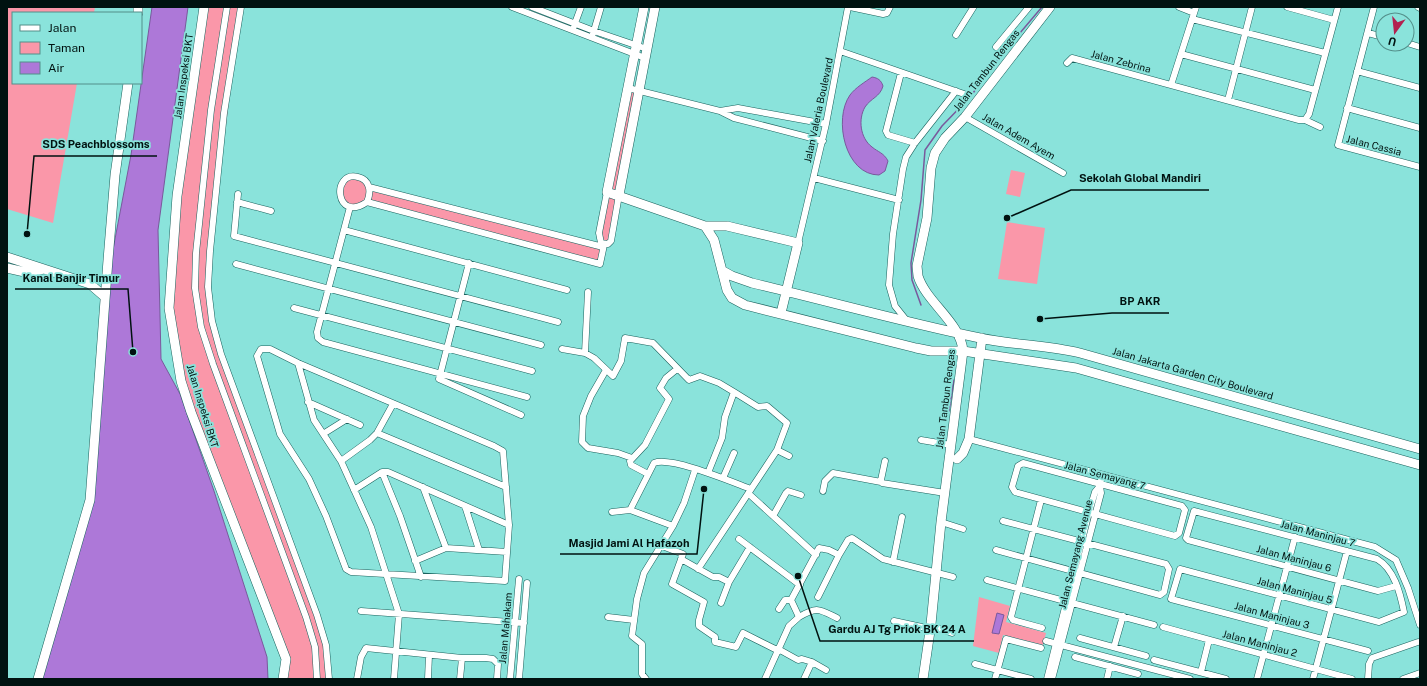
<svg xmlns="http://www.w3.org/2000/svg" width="1427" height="686" viewBox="0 0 1427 686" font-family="'Public Sans',sans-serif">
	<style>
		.green { fill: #fa97a9 }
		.water { fill: #ad78d8; stroke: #79599c }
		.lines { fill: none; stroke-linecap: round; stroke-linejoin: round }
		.stream { stroke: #79599c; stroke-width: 1.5 }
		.street-casing { stroke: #1a625d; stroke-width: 7 }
		.secondary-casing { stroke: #1a625d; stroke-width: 10 }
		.street { stroke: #fff; stroke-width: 6 }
		.secondary { stroke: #fff; stroke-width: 9 }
		.labels { text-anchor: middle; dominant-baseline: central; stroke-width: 3.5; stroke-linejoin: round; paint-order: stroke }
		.street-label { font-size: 10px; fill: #001210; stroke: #8ae3db }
		.leader { fill: none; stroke: #001210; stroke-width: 1.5 }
		.callout-dot { fill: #001210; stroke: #8ae3db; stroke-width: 1.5 }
		.callout-label { font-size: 11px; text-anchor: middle; font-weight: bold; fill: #001210; stroke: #8ae3db; stroke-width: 3.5; stroke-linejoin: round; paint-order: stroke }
	</style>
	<rect width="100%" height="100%" fill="#8ae3db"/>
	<path class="green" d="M7,7H95L94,13H13V83H77L53,223L7,209Z
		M204,7H241L210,251L212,321L326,645L329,679H283L286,659L181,381L171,332L177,196Z
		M628,88L639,90L613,234L604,245L599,233Z
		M1011,170L1025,173L1020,197L1006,194Z
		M358,177L370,187L603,247L600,264L367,202L359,207L343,203V182Z
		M1007,222L1045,228L1037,284L998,279Z
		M979,597L1010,606L1006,622L1046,633L1043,645L1003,635L999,653L973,646Z"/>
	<path class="water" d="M152,7H188L158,230L161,359L180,394L214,491L267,657L268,679H41L90,506L107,281L131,155Z
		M872,77C878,78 881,80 883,86C880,97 871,98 865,107C858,119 860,138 872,147C878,152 884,153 888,161L885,171L879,175C845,175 833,119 850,95C855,88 865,82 872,77Z
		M997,613L1004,615L999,634L992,633Z"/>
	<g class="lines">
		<path class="stream" d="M921,305L912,280L911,263L921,200L925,150L942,126L971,96L992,66L1042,7
			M949,411L954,380"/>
		<g class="street-casing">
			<path id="street" d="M227,7L211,110L196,253L195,288L201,327L213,364L306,617L315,647L317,679
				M241,7L224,113L210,251L208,287L212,321L221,354L317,615L326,645L329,679
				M512,7L645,58
				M532,7L594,31L647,49
				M850,7L883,14L887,13L890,7
				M1179,7L1194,13
				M1287,7L1334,20
				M1374,7L1338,145L1420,167
				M1418,7L1420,8
				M1192,19L1325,53
				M574,26L581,7
				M1368,33L1383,37
				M593,34L601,7
				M956,35L973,8
				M1407,43L1420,47
				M996,47L1029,7
				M840,51L967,95
				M1181,54L1315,90
				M1067,63L1072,58L1299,120H1305L1309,114L1338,7
				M1357,71L1420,88
				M901,73L886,131L888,135L915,143
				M1171,85L1196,7
				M628,88L720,111L734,118L823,141
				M1228,100L1252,7
				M1347,108L1420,128
				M720,111L738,108L826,124
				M965,117L1063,173
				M1305,120L1320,127
				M814,178L899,200
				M369,187L603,247
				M607,192L599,233L601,243L608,244L611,241L619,195
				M238,194L234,236L558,322
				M237,202L271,211
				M367,202C371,193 371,180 358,177C331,170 335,224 367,202L600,264L604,245
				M350,207L317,332L318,338L323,342L527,397
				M344,230L567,290
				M798,243L826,124L848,7
				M469,263L439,379L521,415
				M236,264L541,345
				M294,308L532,371
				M907,321L895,306L889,285L893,234L903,169L906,157L915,143L956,91
				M261,349H270L298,363L494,446L503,451L509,525L505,581L351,572L346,569L326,516L309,479L280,434L257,356Z
				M562,349L585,353L594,358L613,376L621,361L625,338L653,343L689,380L700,376L719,383L734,392L725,417L722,438L708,473
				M585,353L588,292
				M298,363L314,420L341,461L371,527L399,614L394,679
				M606,370L591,396L583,416L582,442L588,448L618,453L632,458
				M308,402L360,425
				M377,433L506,487
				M323,434L347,419
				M969,439L1375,547L1396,560L1408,588L1420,625
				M921,440L951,445
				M777,450L789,456
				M341,461L370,440L377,433L393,404
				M885,461L881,480L882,483L945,493
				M1023,463L1182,506L1185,510L1179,533L1175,536L1015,492L1012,487L1018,466Z
				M382,472L400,516L421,577
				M648,474L631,465L630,461L645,445L669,399L660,388L666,378L677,369
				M723,478L734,453
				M423,487L446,548
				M354,490L382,472H388L509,525
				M823,491L825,481L833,473L881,482
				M749,494L816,555
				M1041,500L1011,617L1013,620L1042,628
				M465,506L479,550
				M612,512L630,510
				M773,516L786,493L788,491L801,495
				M941,522L963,529
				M673,526L630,510L654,463C671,456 732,482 751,489
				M739,539L800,585
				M662,546L683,554L672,584L704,602L699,620V626L715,637V642L736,647L743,633L779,651
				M996,550L1160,595L1164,592L1169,569L1166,564L1003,521
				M681,559L713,577H719L729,582
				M415,561L446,548L507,552
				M893,562L902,517
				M698,569L777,450L786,426L787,423L767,406L758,407L734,392
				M987,580L1154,625
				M818,597L839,555
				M721,603L729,582L750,547
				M779,609L785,600H791
				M361,611L524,623
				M608,617L634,620
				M799,617C817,606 819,609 837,618
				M894,621L931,629
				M1163,627L1352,679
				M930,631L938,628L952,633
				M1080,638L1146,656
				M1046,641L1190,679
				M1114,647L1123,616
				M780,650L798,660L802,659L812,662
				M1368,651L1171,599L1180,569L1379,622L1404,612C1400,592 1394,569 1377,559L1194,511L1186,538L1188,540L1378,591L1396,586
				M1075,657L1138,674
				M1154,660L1226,679
				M975,664L1031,679
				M1201,672L1209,640
				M357,679L361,657L366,648L462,658H486L493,659L498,664L497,679
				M428,679L429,655
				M460,679L462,658
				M510,679L519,579
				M519,679L527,583
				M646,679L642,674V644L632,636L637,599L644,573L673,526L684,503L695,470
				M765,679L789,626L799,617L791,600L819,548L829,550L839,555L848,540L852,538L883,559L953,577
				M804,679L812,662L826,670
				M995,679L1006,639L1041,648
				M1047,679L1089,512L1095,492L1100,486L1101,480
				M1052,679L1101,493L1100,486
				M1107,679L1110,666
				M1257,679L1295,537
				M1313,679L1347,551
				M1368,679L1369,664L1372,658L1418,642
				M1403,679L1420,673"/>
		</g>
		<g class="secondary-casing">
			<path id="secondary" d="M204,7L177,196L169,308L181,381L191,412L286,659L283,679
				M644,7L607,192L705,226H727L798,243L781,313
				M138,13V7
				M619,195L655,7
				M705,226L714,240L727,290L732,298L745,305L916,348L931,351H963L1076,368L1420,465
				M7,257L90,284L105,297
				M7,268L29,273L44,269
				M723,271L732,276L752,283C828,301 903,322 980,338C1013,345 1047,345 1080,353L1420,449
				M957,459L963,453L969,439L982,338
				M38,679L90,500L108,260L115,175L128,83
				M923,679L931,624L941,522L963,351C961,323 926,302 918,276L917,266L927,218L931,168L935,153L945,138L965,117L1050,7"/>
		</g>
		<use href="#street" class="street"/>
		<use href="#secondary" class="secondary"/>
	</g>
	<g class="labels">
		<g class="street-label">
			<text transform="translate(1121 61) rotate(15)">Jalan Zebrina</text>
			<text transform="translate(986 70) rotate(-52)">Jalan Tambun Rengas</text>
			<text transform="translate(183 76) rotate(-82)">Jalan Inspeksi BKT</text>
			<text transform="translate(818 110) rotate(-78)">Jalan Valeria Boulevard</text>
			<text transform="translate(1019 136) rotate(30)">Jalan Adem Ayem</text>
			<text transform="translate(1374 145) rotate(14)">Jalan Cassia</text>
			<text transform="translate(1193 373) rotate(16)">Jalan Jakarta Garden City Boulevard</text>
			<text transform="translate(945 399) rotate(-83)">Jalan Tambun Rengas</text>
			<text transform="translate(203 406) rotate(73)">Jalan Inspeksi BKT</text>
			<text transform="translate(1105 475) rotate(15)">Jalan Semayang 7</text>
			<text transform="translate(1318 533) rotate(15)">Jalan Maninjau 7</text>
			<text transform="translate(1075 554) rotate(-76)">Jalan Semayang Avenue</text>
			<text transform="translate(1294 558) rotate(15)">Jalan Maninjau 6</text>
			<text transform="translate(1295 590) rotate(15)">Jalan Maninjau 5</text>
			<text transform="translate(1272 615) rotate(15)">Jalan Maninjau 3</text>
			<text transform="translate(505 628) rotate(-85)">Jalan Mahakam</text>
			<text transform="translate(1260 643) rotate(15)">Jalan Maninjau 2</text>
		</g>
	</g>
	<path class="leader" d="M27 234L34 156H157M1007 218L1071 190H1209M133 352L128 289H15M1040 319L1112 313H1169M704 489L697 554H560M798 576L820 641H974"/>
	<g class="callout-dot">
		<circle cx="27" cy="234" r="4"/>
		<circle cx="1007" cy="218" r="4"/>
		<circle cx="133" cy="352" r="4"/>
		<circle cx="1040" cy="319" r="4"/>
		<circle cx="704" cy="489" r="4"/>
		<circle cx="798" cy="576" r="4"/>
	</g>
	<g class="callout-label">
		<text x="96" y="148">SDS Peachblossoms</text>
		<text x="1140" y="182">Sekolah Global Mandiri</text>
		<text x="71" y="282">Kanal Banjir Timur</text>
		<text x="1140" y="305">BP AKR</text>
		<text x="629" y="547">Masjid Jami Al Hafazoh</text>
		<text x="897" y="633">Gardu AJ Tg Priok BK 24 A</text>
	</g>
	<rect width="1427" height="686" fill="none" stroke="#001210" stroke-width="16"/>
	<rect x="12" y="12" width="130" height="72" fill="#8ae3db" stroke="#538f8a"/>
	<rect x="20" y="25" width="20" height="6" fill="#ffffff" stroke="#538f8a"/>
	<text x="48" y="32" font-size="12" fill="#001210">Jalan</text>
	<rect x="20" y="42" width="20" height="12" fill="#fa97a9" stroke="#538f8a"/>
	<text x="48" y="52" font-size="12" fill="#001210">Taman</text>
	<rect x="20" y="62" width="20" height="12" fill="#ad78d8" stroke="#538f8a"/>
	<text x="48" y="72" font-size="12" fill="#001210">Air</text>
	<g transform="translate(1395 32) rotate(195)"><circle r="19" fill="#8ae3db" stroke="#538f8a"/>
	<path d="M0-3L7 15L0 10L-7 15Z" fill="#b22150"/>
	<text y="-6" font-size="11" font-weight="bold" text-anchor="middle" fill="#001210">U</text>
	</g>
</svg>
